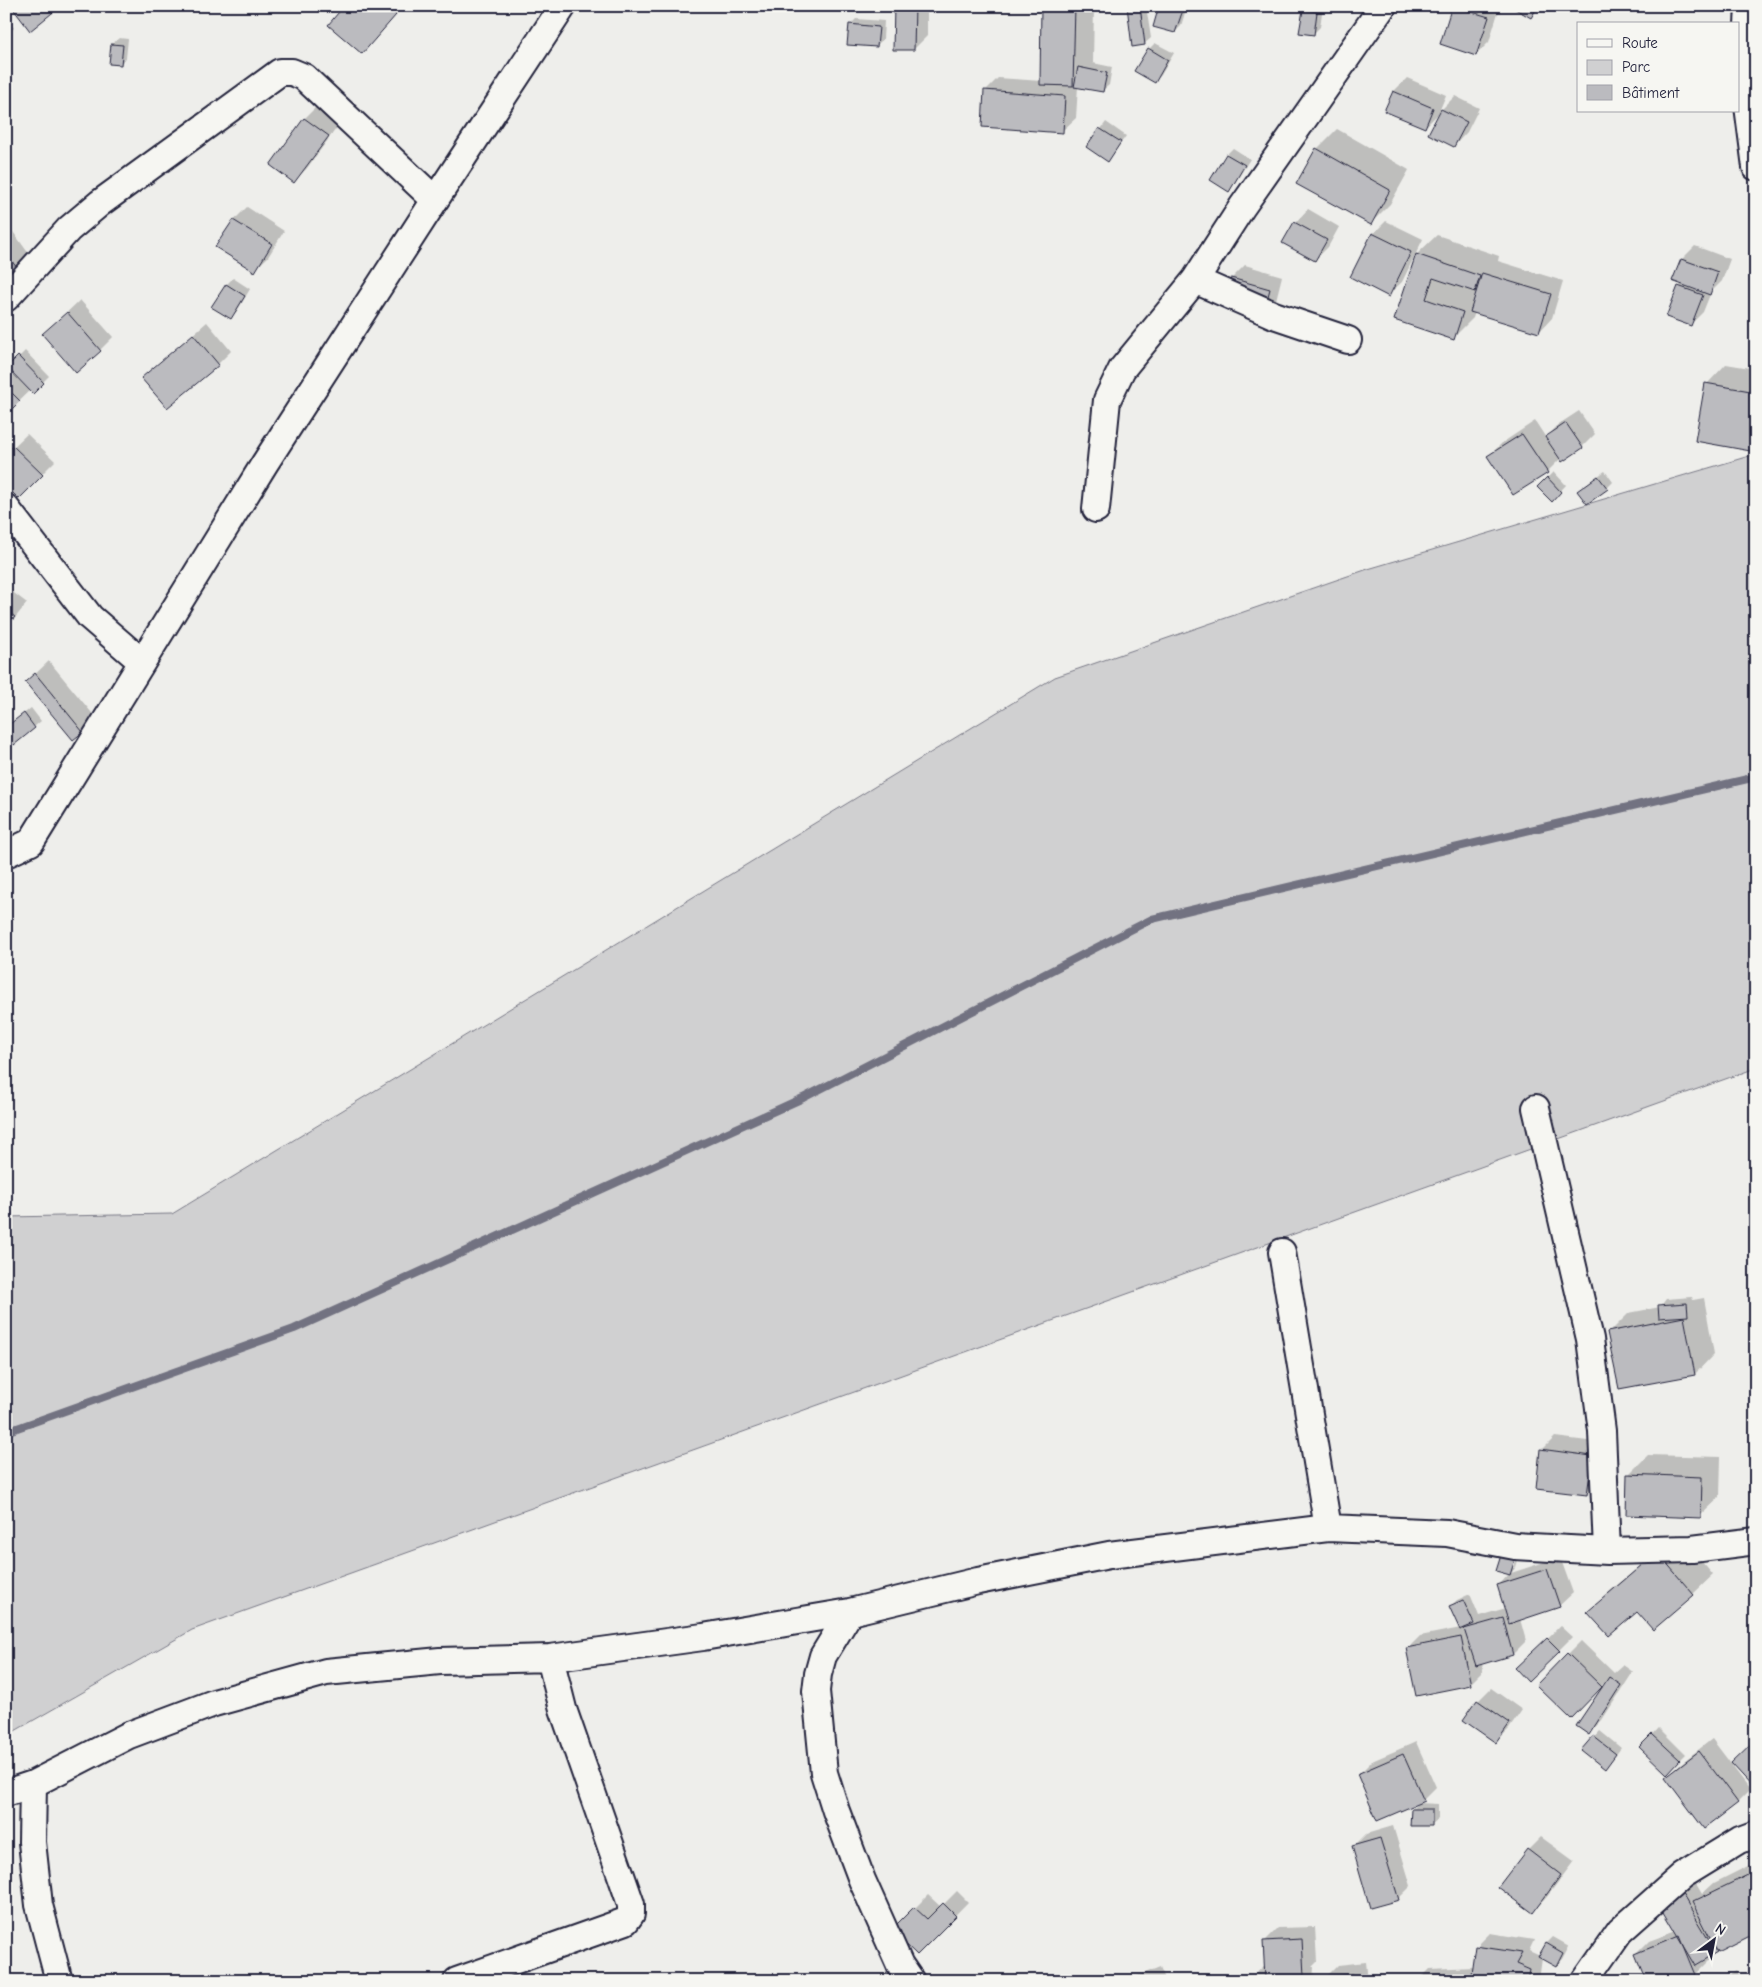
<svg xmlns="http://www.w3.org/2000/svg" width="1762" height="1987" viewBox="0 0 1762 1987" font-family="'Comic Neue',sans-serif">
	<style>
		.green { fill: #d0d0d1; stroke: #797986 }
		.shadow { fill: #0003; fill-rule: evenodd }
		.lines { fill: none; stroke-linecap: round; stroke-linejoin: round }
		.stream { stroke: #727281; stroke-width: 8 }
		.building { fill: #bbbbbf; stroke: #22223b }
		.minor-casing { stroke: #22223b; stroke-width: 30 }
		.minor { stroke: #f6f6f2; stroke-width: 26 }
	</style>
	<rect width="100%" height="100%" fill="#eeeeeb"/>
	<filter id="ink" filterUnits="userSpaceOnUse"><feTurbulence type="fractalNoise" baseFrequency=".02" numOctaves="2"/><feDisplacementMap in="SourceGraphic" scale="10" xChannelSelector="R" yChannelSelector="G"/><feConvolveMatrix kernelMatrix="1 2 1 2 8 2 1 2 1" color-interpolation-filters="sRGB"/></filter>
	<g filter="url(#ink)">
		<path class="green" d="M1756,454V1068L192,1630L6,1736V1217L172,1214L1055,677L1368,569Z"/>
		<path class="shadow" d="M346,6H404L362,53Z
			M895,6H927V36L914,49Z
			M1042,6H1094L1093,63L1112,67L1109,85L1102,91L1078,86L1076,118L1062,131L985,91L998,78L1041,81Z
			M1128,6H1146L1151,38L1144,44Z
			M1161,6H1187L1181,26L1175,32Z
			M1308,6H1323L1320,27L1314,33L1304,10Z
			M1453,6H1500L1489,42L1476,55L1442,44Z
			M6,17L14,28L6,35Z
			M856,19L884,21L883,39L876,46L850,25Z
			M119,38L128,39L126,58L120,64L112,44Z
			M1155,43L1174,53L1161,75L1154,82L1149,49Z
			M1407,78L1446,95L1438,114L1425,127L1386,110L1394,91Z
			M1455,96L1479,108L1467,132L1454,146L1430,134L1442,109Z
			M318,105L341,122L307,168L294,181L271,165L305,118Z
			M1106,122L1126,136L1108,161L1088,147Z
			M1337,129L1409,170L1390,204L1370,224L1317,149Z
			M1233,148L1250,159L1234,184L1228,190L1212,180L1227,154Z
			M247,207L284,231L268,257L254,270L234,220Z
			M1308,209L1339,227L1328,247L1315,260L1295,223Z
			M1386,221L1423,239L1402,282L1388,295L1373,234Z
			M6,222L34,261L6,284Z
			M1437,235L1499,256L1498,261L1563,281L1552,318L1539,332L1475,312L1473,318L1453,338L1395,319L1416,255Z
			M1695,246L1730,259L1722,281L1711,292L1703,312L1690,325L1679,287L1682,284V259Z
			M1245,265L1282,276L1275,304L1232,278Z
			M233,278L250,289L237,311L230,318L213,307L227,284Z
			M80,300L113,337L100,350L44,334Z
			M207,322L231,351L218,364L143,378Z
			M25,351L49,376L33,392L30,390L6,413V360L11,365Z
			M1726,364L1756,369V451L1707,384Z
			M1579,411L1595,434L1582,447L1561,458L1547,472L1489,456L1502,443L1535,421L1546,438L1559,424Z
			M27,434L55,461L19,497L6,454Z
			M1605,471L1613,482L1607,488L1585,485Z
			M1554,472L1566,485L1552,500L1539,487Z
			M6,587L27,603L6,629Z
			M49,661L96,718L73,738L27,682Z
			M31,708L41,721L14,744L10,725Z
			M1692,1297L1693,1300L1704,1298L1714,1354L1695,1374L1609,1333L1629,1313L1660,1307L1666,1299Z
			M1555,1437L1604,1443L1600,1480L1587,1494L1542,1450Z
			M1648,1455L1721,1457L1720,1497L1700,1516L1628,1475Z
			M1678,1534L1713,1575L1693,1594L1637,1610L1589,1612L1609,1592Z
			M1509,1546L1521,1550L1516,1567L1511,1573L1560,1557L1573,1593L1559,1606L1520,1619L1526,1641L1513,1654L1482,1663L1483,1671L1470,1684L1417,1695L1407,1649L1420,1636L1461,1628L1451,1606L1457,1600L1470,1594L1479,1616L1506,1608L1498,1586L1510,1573L1498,1570L1503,1553ZM1516,1549L1519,1550L1514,1568H1511Z
			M1560,1626L1572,1637L1559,1650L1530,1655Z
			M1581,1641L1614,1673L1623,1665L1633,1672L1602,1720L1589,1733L1607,1682L1606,1681L1584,1704L1537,1685Z
			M1491,1688L1522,1710L1509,1729L1496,1742L1465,1719L1478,1701Z
			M1659,1728L1685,1754L1667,1772L1641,1747Z
			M1600,1731L1621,1748L1611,1761L1583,1750Z
			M1712,1739L1731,1764L1756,1740L1732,1766L1750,1789L1737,1802L1666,1778L1679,1765Z
			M1416,1742L1436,1787L1423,1800L1359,1774L1372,1761Z
			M1418,1803L1438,1804V1819L1431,1825L1412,1809Z
			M1393,1826L1411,1886L1398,1899L1353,1847L1366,1834Z
			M1541,1837L1574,1861L1546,1898L1533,1911L1500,1886L1528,1850Z
			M1756,1862V1932L1706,1958L1708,1961L1695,1974L1636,1954L1649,1941L1676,1931L1662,1907L1695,1882L1702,1894L1714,1883Z
			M957,1891L968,1902L917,1954L893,1930L928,1895L941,1907Z
			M1315,1927L1317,1962L1312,1967H1314L1313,1981H1251V1978L1265,1965V1941L1278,1928Z
			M1490,1933L1534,1940L1529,1951L1540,1956L1547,1943L1553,1937L1569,1946L1562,1959L1555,1965L1542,1958L1539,1981H1418L1430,1969L1473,1967L1477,1946Z
			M1366,1962L1368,1981H1325V1978L1338,1965Z
			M1160,1967L1166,1981H1125Z
			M1736,1972L1741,1981H1723Z"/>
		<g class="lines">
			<path class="stream" d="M6,1432L294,1329L803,1098L1152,919L1756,777"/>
		</g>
		<path class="building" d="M11,6H55L57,9L30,31Z
			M344,6H387L396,15L362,54L328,25Z
			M894,6H915L914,50H893Z
			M1041,6H1075L1073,86L1040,85Z
			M1127,6H1140L1145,45L1132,47Z
			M1159,6L1184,7L1175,33L1153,27Z
			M1452,6L1489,17L1476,56L1440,44Z
			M1510,6H1538L1531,18Z
			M1303,10L1317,12L1314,35L1299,33Z
			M849,24L879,27L877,47L847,45Z
			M111,44L123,45L121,65L109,64Z
			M1148,48L1168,60L1155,83L1134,71Z
			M1078,67L1107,73L1103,92L1074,87Z
			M984,90L1065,96L1063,133L982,127Z
			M1393,91L1433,108L1425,128L1384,111Z
			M1441,109L1467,122L1454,147L1428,134Z
			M304,118L329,136L294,183L270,165Z
			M1099,128L1121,142L1108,162L1086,147Z
			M1316,148L1390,190L1371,225L1296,184Z
			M1226,154L1245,165L1229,192L1210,180Z
			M233,220L272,244L255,272L215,247Z
			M1294,222L1327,240L1315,261L1282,243Z
			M1372,233L1411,252L1389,297L1350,277Z
			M6,253L22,275L6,286Z
			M1416,254L1480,276L1475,292L1433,278L1426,299L1463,312L1454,340L1394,320Z
			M1681,259L1718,272L1710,295L1672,281Z
			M1482,273L1551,294L1539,333L1470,312Z
			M1231,278L1270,289L1262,318L1222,306Z
			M226,284L245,296L231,319L211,307Z
			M1678,286L1703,295L1691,326L1666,317Z
			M67,312L101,351L76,373L42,334Z
			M193,334L219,365L167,408L141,378Z
			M18,356L44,383L33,394L7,367Z
			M1705,383L1756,392V452L1695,441Z
			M6,387L20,401L6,415Z
			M1566,423L1583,448L1562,462L1545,437Z
			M1522,434L1548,473L1513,495L1487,456Z
			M13,446L43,475L19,499L6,486V453Z
			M1598,476L1608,489L1587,504L1577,491Z
			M1547,477L1561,492L1552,502L1537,487Z
			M6,610L15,617L6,627Z
			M35,673L83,732L73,740L25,682Z
			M24,713L35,728L14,745L6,736V727Z
			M1687,1303L1688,1316L1659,1318L1658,1305Z
			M1684,1317L1695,1375L1619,1389L1607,1332Z
			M1540,1449L1592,1456L1587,1495L1536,1489Z
			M1627,1474L1702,1477L1701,1518L1626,1515Z
			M1502,1552L1516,1556L1510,1575L1496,1571Z
			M1657,1552L1694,1595L1653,1630L1637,1612L1609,1636L1587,1612Z
			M1547,1569L1560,1607L1509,1624L1497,1585Z
			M1463,1600L1474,1624L1460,1630L1449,1606Z
			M1503,1618L1513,1655L1476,1666L1464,1629Z
			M1461,1637L1471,1685L1416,1696L1406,1648Z
			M1547,1638L1560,1651L1528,1682L1515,1668Z
			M1567,1653L1602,1687L1571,1719L1536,1685Z
			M1609,1677L1621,1685L1589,1735L1576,1726Z
			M1477,1700L1510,1723L1496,1743L1463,1720Z
			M1652,1734L1680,1760L1667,1774L1639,1747Z
			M1593,1736L1616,1754L1605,1769L1581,1750Z
			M1756,1739V1789H1755L1731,1763Z
			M1699,1751L1738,1803L1704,1829L1665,1777Z
			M1403,1754L1424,1801L1377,1821L1357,1774Z
			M1411,1809H1432V1826H1410Z
			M1380,1838L1399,1900L1370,1908L1352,1846Z
			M1527,1849L1561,1875L1533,1913L1498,1887Z
			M1756,1871V1934L1718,1953L1692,1902Z
			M1682,1894L1717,1953L1695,1966L1660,1907Z
			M943,1903L956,1916L917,1955L891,1930L914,1907L927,1919Z
			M1679,1936L1695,1975L1681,1981H1646L1635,1954Z
			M1302,1939L1304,1976L1265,1978L1263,1941Z
			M1546,1943L1563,1953L1556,1967L1538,1957Z
			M1475,1946L1522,1953L1516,1964L1530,1970L1528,1981H1470Z
			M1353,1974L1354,1981H1324V1977Z
			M1250,1977L1301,1980V1981H1250Z"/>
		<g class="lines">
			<g class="minor-casing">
				<path id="minor" d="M1749,6L1745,83L1756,167
					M1195,280L1274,315L1348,340
					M6,298L69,229L100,203L280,72H292L304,77L435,200
					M6,508L90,617L142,662
					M1096,509L1107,400L1122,369L1195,280L1242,207L1383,6
					M6,854L31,842L265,463L435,200L563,6
					M1536,1108L1590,1339L1602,1431L1607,1551
					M1282,1252L1328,1528
					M850,1612L823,1656L818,1674L816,1691L824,1773L836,1811L862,1880L900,1965L911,1981
					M33,1784L32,1842L39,1905L59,1981
					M6,1793L33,1784L129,1735L214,1703L326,1672L440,1661L550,1658L703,1637L850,1612L978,1581L1109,1555L1328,1528L1447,1533L1515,1546L1607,1551L1692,1549L1756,1541
					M457,1981L626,1921L631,1914V1904L563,1709L550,1658
					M1585,1981L1620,1931L1683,1875L1740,1840L1756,1834"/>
			</g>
			<use href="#minor" class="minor"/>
		</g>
	</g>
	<rect width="1762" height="1987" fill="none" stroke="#f6f6f2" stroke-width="25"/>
	<rect x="12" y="12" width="1737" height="1962" fill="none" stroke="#22223b" stroke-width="2" filter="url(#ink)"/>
	<rect x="1577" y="22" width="162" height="90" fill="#f6f6f2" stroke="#a1a1a9"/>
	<rect x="1587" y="39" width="25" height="8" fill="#f6f6f2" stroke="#a1a1a9"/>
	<text x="1622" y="48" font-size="15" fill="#22223b">Route</text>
	<rect x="1587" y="60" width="25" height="15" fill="#d0d0d1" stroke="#a1a1a9"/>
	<text x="1622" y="72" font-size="15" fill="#22223b">Parc</text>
	<rect x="1587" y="85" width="25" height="15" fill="#bbbbbf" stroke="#a1a1a9"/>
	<text x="1622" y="98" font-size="15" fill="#22223b">Bâtiment</text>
	<g transform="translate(1714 1940) rotate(32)" stroke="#f6f6f2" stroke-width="4" paint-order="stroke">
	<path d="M0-4L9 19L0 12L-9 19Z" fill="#22223b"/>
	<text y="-8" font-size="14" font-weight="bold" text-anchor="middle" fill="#22223b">N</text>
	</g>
</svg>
